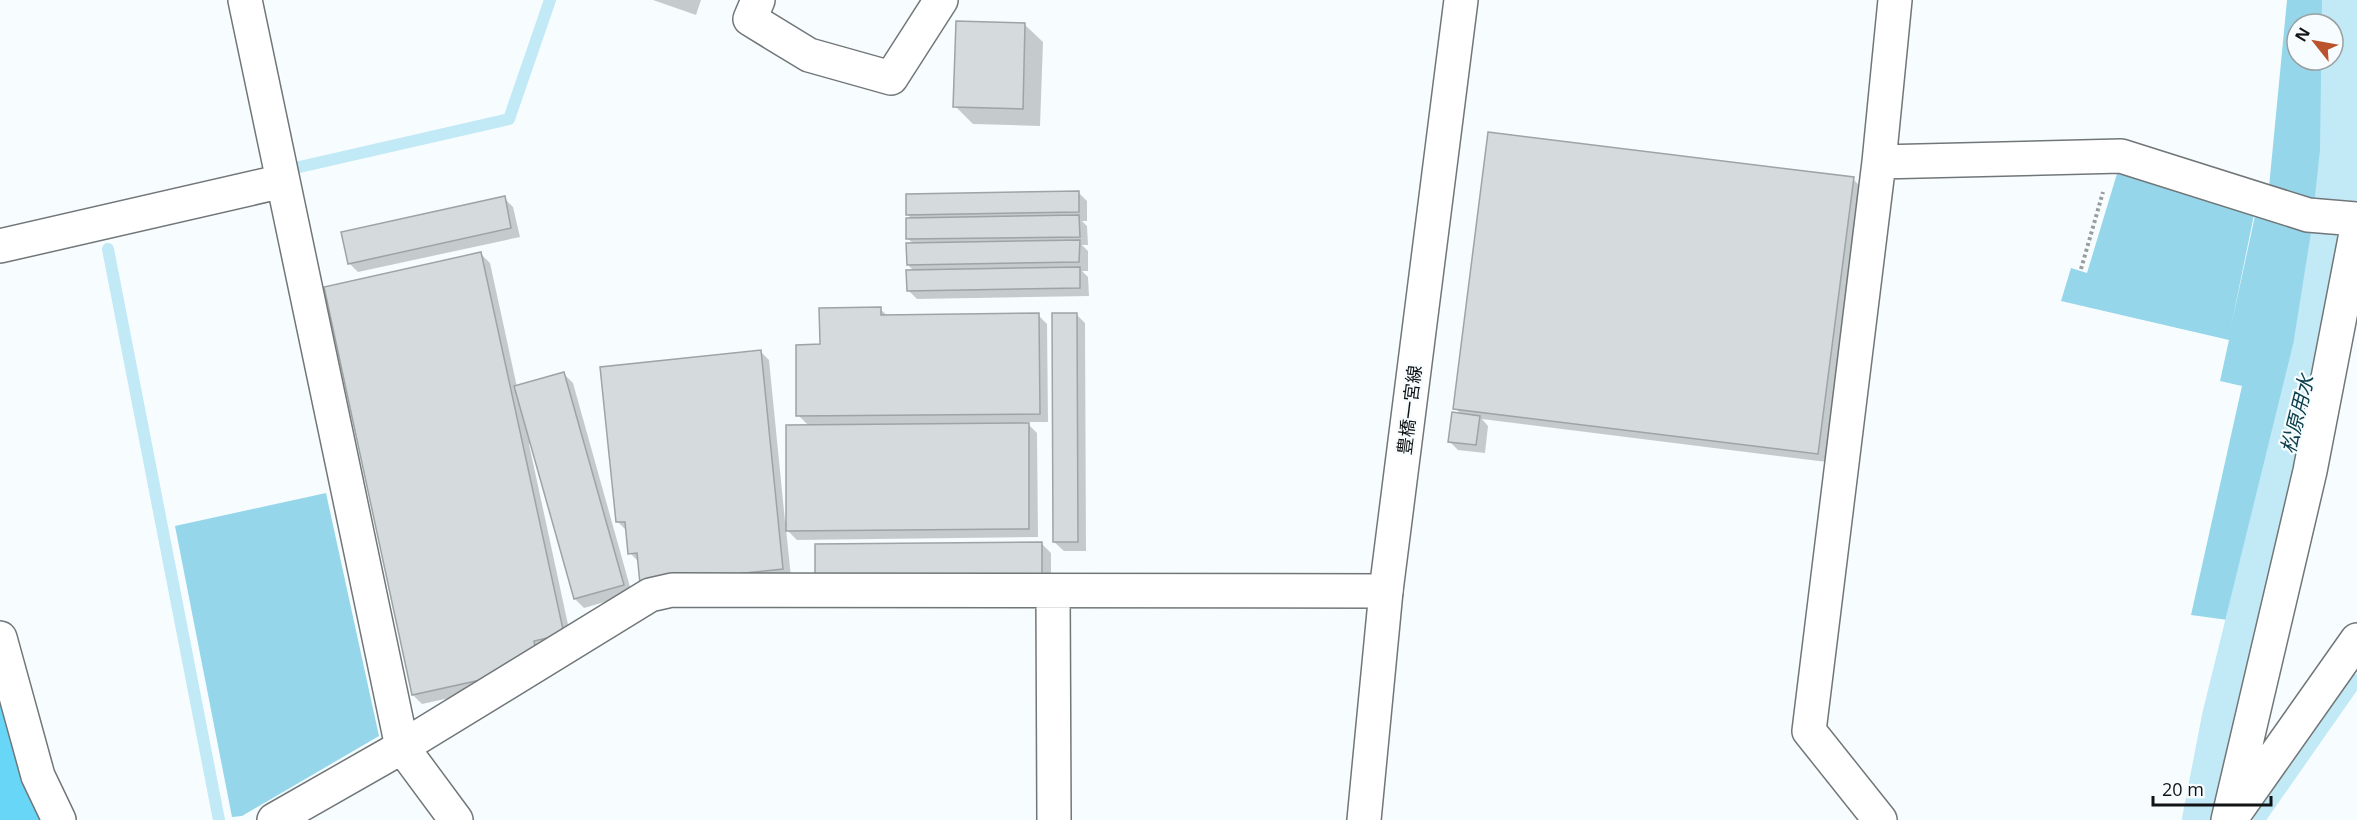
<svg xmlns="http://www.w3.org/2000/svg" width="2357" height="820" viewBox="0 0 2357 820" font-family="'Open Sans','Noto Sans JP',sans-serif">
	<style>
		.green { fill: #95d6eb }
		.forest { fill: #68d6f7 }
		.shadow { fill: #0003 }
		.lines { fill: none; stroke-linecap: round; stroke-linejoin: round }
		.stream { stroke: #c2e9f6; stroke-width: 12 }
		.canal { stroke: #c2e9f6; stroke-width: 42 }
		.building { fill: #d5dadc; stroke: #9ea3a5; stroke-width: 1.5 }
		.minor-casing { stroke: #717678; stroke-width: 36 }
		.secondary-casing { stroke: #717678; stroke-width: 36 }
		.path { stroke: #989c9e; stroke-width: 4; stroke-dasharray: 3 3; stroke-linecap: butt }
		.minor { stroke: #fff; stroke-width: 33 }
		.secondary { stroke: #fff; stroke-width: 33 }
		.labels { text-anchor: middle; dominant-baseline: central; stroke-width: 4.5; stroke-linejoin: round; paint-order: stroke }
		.street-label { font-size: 18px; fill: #121314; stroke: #f7fdff }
		.water-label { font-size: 20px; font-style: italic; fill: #0d404d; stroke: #f7fdff }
	</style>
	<rect width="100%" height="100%" fill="#f7fdff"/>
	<path class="green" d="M2287,0H2325L2324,24H2297V60H2324L2322,150L2317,201L2269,187Z
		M2119,167L2255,210L2231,327L2256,211L2315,228L2296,344L2228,620L2191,615L2242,386L2220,381L2229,340L2061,301L2071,268L2087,273Z
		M326,493L379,736L242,816L232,817L175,526Z"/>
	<path class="forest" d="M0,702L22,779L42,820H0Z"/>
	<path class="shadow" d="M653,0H701L696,15Z
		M1024,24L1043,42L1040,126L973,124L955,106Z
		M1853,179L1862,188L1827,462L1482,419L1488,426L1485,453L1458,450L1449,441L1461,414L1455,408Z
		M1078,192L1087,201V221H1082L1087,226L1088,245H1082L1088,251V271H1082L1088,277L1089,296L917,299L908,290L914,271L908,265L914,244L908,239L912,219L907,214Z
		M504,198L513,207L520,237L358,272L349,263Z
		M481,254L490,263L517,387L564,374L573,383L632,594L584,608L575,599L532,444H529L572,643L504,686L422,704L413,695Z
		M880,309L888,316L1038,315L1047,324L1048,422H1026L1037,433L1038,537L797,540L786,529L791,577L651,592L639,562L630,553L627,531L617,521L760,351L769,360L785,521H787L809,426L798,415L821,346Z
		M1076,314L1085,323L1086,551H1064L1054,542Z
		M1042,544L1051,553V587L826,589Z"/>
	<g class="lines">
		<path class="stream" d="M282,171L509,119L550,0
			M108,249L219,820
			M2259,820L2357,680"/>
		<path class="canal" d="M2203,820L2223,717L2314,347L2332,234L2341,151L2343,0"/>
	</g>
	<path class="building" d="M956,21L1025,23L1023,109L953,107Z
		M1488,132L1854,177L1818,454L1453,409Z
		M1079,191V212L906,215V194Z
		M505,196L511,228L348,264L341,232Z
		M1079,215L1080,237L906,239V218Z
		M1080,240L1079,262L907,265L906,243Z
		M481,252L564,634L534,641L536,653L494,677L412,695L324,287Z
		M1080,267V288L907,291L906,270Z
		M881,307V315L1039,313L1040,414L796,416V345L820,344L819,308Z
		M1052,313H1077L1078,542H1053Z
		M761,350L783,569L640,584L637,553L628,554L625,522H616L600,367Z
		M564,372L624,585L574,599L514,386Z
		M1452,412L1480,416L1476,445L1448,442Z
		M1029,423V529L786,531V425Z
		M1042,542V578L815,581V544Z"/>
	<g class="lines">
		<g class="minor-casing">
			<path id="minor" d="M245,0L402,747L456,820
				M758,0L750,19L809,55L891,78L941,0
				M1879,162L2121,156L2308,215L2357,219
				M0,246L283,181
				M1053,591L1054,820
				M0,638L38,776L59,820
				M2237,810L2357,640
				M274,820L402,747L650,595L672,590L1386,591
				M1880,820L1809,731L1879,162L1895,0
				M2228,820L2310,471L2357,228"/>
		</g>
		<g class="secondary-casing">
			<path id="secondary" d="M1364,820L1386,591L1461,0"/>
		</g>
		<path class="path" d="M2081,269L2103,192"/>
		<use href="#minor" class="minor"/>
		<use href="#secondary" class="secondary"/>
	</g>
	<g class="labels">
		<g class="street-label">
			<text transform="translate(1409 410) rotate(-83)">豊橋一宮線</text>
		</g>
		<g class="water-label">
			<text transform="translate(2297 414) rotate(-76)">松原用水</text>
		</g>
	</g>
	<g transform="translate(2315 42) rotate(301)"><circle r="28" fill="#f7fdff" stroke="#9b9fa1" stroke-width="1.5"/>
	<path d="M0-4.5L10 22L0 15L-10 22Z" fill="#ba522b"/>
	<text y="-9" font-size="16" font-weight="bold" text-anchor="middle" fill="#121314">N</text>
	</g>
	<path d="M2153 796v9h118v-9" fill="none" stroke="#121314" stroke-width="3"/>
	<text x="2162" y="796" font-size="18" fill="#121314" stroke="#f7fdff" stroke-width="4.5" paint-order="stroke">20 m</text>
</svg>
